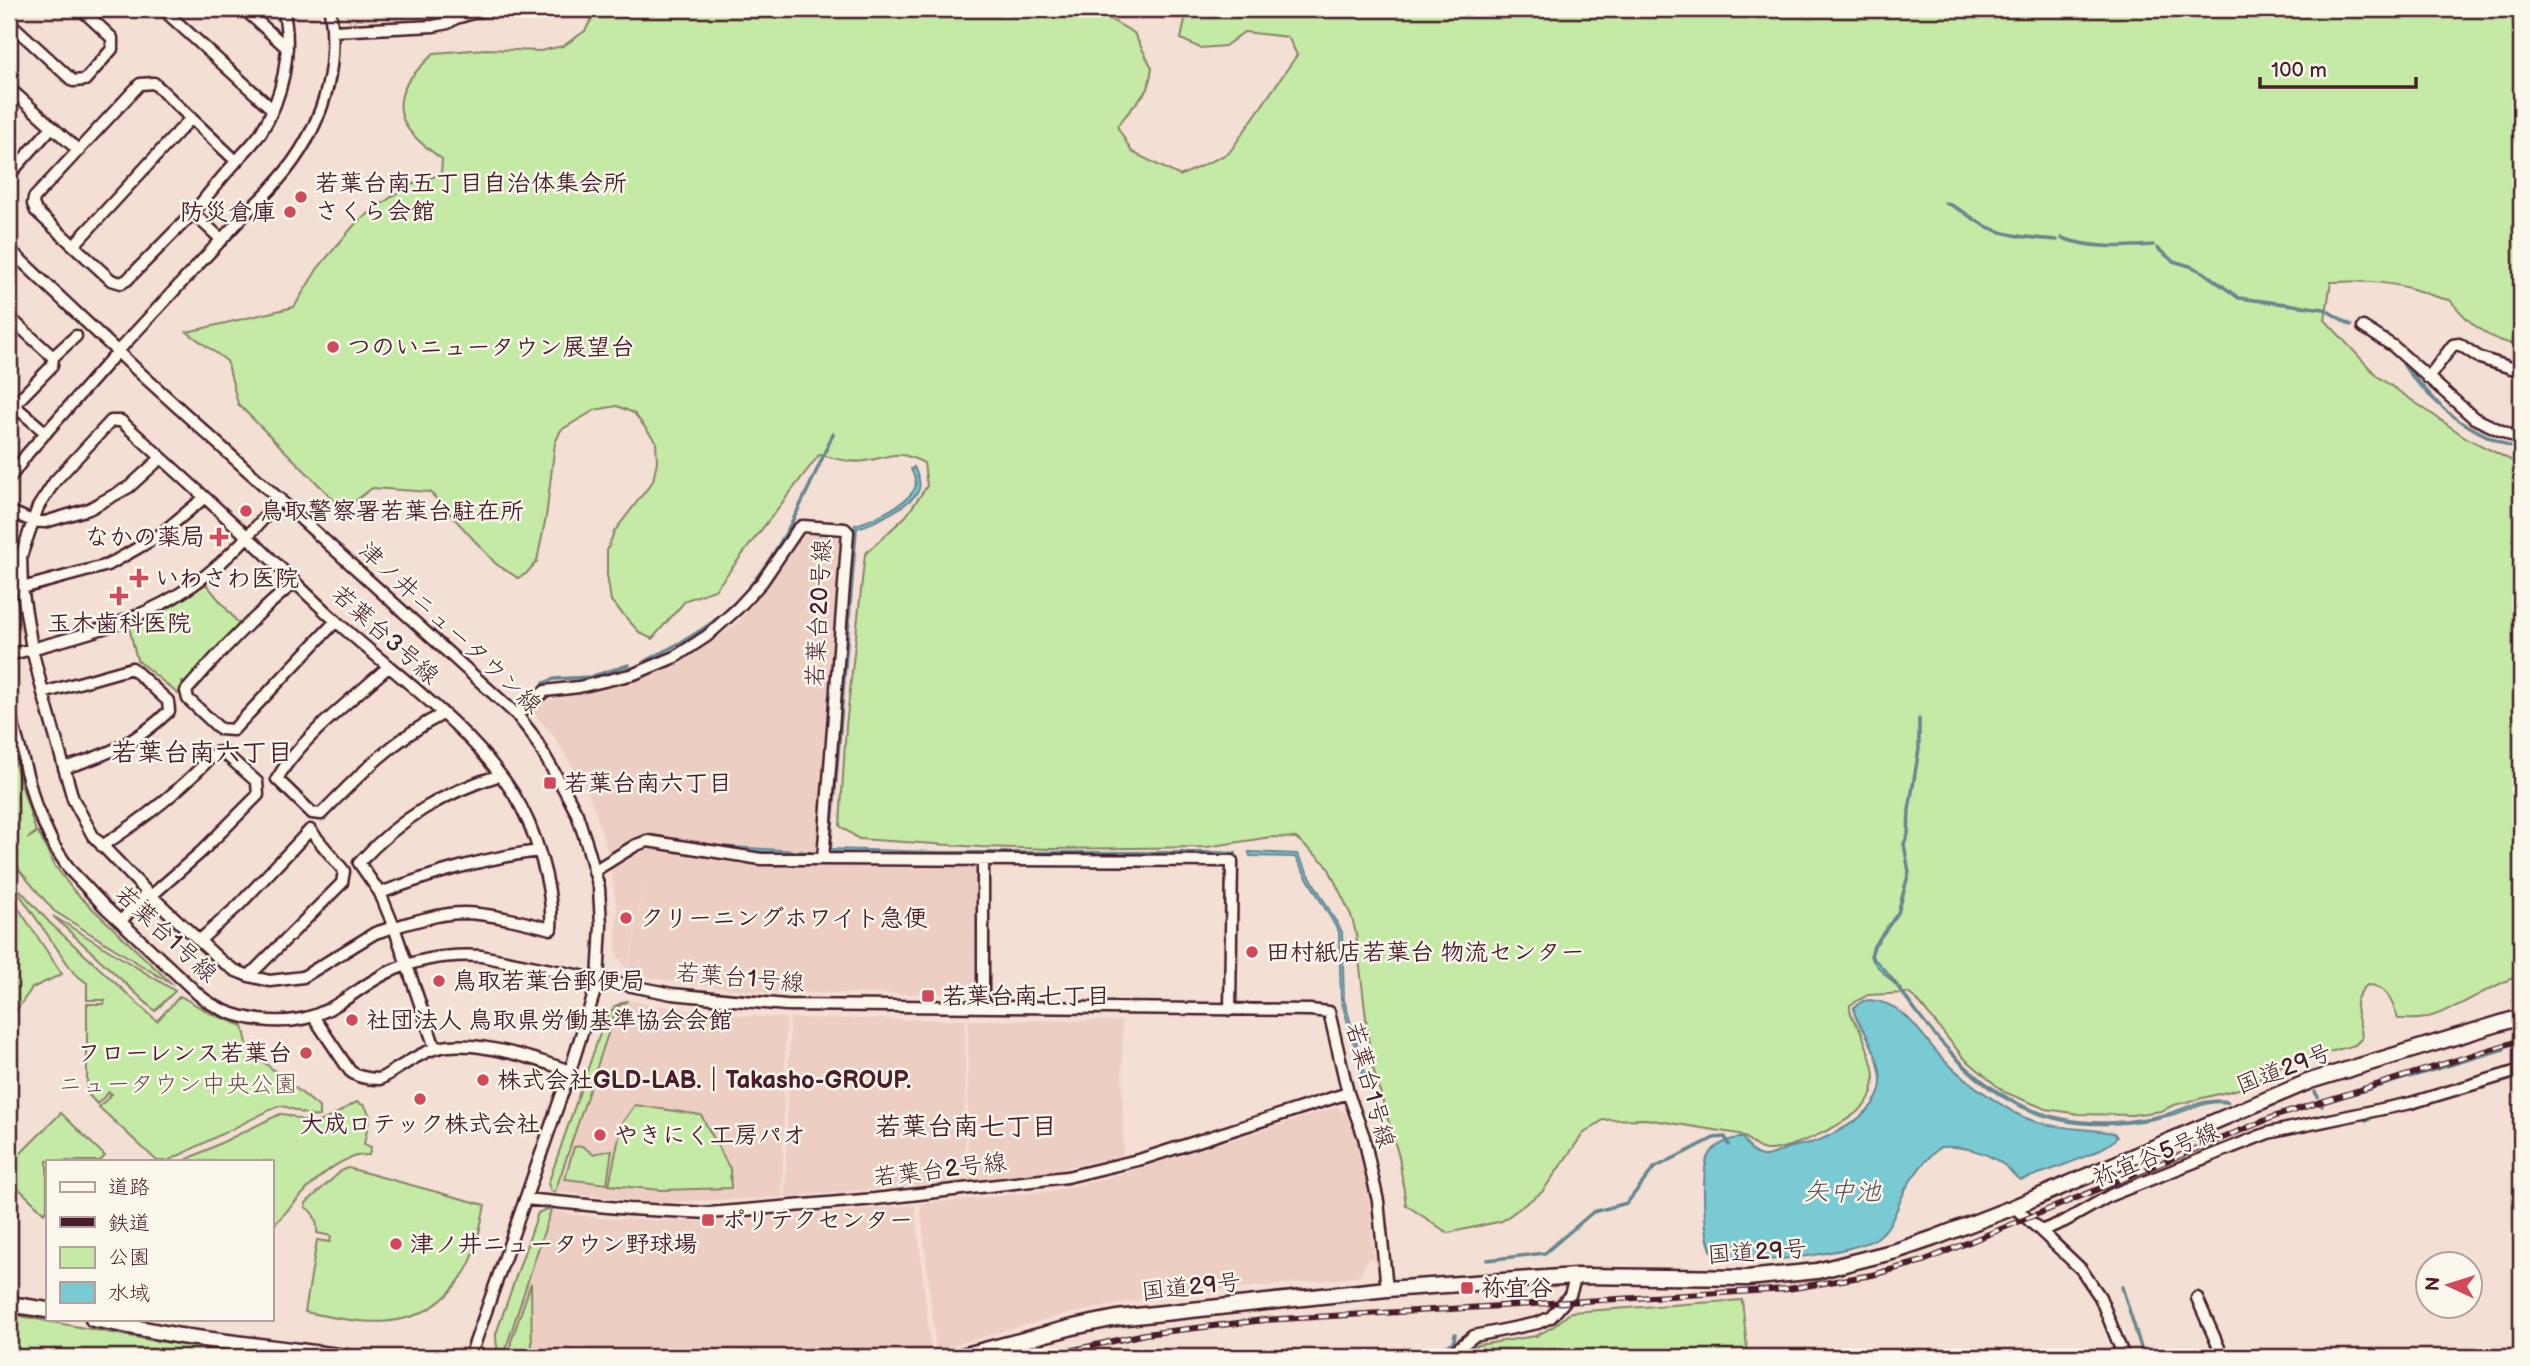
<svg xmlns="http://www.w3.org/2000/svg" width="2530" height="1366" viewBox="0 0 2530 1366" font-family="'Balsamiq Sans','Klee One',sans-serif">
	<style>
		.built { fill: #edcec3 }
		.green { fill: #c4eaa5; stroke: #878468; stroke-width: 2 }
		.water { fill: #7acad3; stroke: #678690; stroke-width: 2 }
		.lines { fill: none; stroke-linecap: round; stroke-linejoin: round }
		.stream { stroke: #678690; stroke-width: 3.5 }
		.minor-casing { stroke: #4a1f2b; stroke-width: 15 }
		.highway-casing { stroke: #4a1f2b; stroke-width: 19 }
		.minor { stroke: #fbf7ec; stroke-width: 10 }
		.highway { stroke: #fbf7ec; stroke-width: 14 }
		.rail-casing { stroke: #4a1f2b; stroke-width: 6 }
		.rail { stroke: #fbf7ec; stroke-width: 3.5; stroke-dasharray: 10; stroke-linecap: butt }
		.poi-dot { fill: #d1495b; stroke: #fbf7ec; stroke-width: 2.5 }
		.labels { text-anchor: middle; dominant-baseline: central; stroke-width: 5; stroke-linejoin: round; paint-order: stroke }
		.poi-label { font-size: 24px; font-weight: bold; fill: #4a1f2b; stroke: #fbf7ec; text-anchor: start }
		.street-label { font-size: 24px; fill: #4a1f2b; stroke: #fbf7ec }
		.park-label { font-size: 24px; fill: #68524a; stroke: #fbf7ec }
		.neighbourhood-label { font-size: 26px; font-weight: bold; fill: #4a1f2b; stroke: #fbf7ec }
		.water-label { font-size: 26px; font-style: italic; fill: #58525d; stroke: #fbf7ec }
	</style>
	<rect width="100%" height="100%" fill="#f3dfd4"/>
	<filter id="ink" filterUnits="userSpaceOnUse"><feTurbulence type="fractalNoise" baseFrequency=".0143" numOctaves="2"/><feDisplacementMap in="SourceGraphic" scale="14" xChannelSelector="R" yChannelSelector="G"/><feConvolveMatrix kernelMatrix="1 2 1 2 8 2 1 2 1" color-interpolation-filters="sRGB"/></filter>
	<g filter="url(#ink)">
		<path class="built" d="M816,531L842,534L844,539L819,849L814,855L768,854L651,837L609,857L597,816L588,793L555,738L533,712L547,701L638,680L663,671L689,657L738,622L786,562L805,533Z
			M645,844L824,863L970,864L977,870L975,986L969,994L775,993L684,984L640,975L628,971L648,865L627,970L619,959L616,947L617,910L610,865Z
			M631,1001L704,1013L786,1018L782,1197L658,1203L557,1192L613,1022L619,1008Z
			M790,1018L965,1020V1181L785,1197Z
			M968,1020L1122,1021L1123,1155L1054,1170L1014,1177L968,1180Z
			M1337,1107L1345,1113L1350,1112L1364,1167L1370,1205L1374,1259L1368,1258L1362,1272L1357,1277L1162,1296L1158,1300H1140L1061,1315L936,1350L920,1204L1050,1191L1101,1180Z
			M915,1205L931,1349L902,1357H508V1344L552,1211L599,1218L699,1222L751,1220Z"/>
		<path class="green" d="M597,9H1103L1108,18L1134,33L1152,68L1148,89L1117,126L1132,152L1180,176L1229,153L1297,55L1288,37L1244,32L1225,46L1200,48L1181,39L1186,15L1183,9H2521V343C2494,347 2466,320 2450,300C2436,298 2426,293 2413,289C2386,281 2359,281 2331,282L2325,320L2377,376L2468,439L2521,465V975C2489,986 2459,1009 2425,1018C2417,1020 2407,1019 2398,1019C2392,1002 2388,985 2367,985C2346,1005 2361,1015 2362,1038L2355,1045L2285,1064L2243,1088L2174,1105L2161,1111L2132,1115L2079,1114L2046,1109L2004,1092L1963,1057L1917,1000L1908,993L1868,995L1850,1005C1849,1017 1857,1023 1862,1034C1867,1047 1873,1062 1874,1076C1874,1084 1872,1095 1867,1102C1855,1121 1788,1152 1766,1150C1754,1149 1749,1137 1739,1134L1646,1119L1603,1120L1583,1134L1542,1192L1502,1221L1448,1233L1406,1205L1399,1157L1371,1061L1356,933L1351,915L1327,865L1296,838L1271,837L1207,847L1052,849L980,847L859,839L840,826L846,726L865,554L906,516L927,486L924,463C893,448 894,457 865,461C851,464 833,457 819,455L715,590L686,600L652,639L640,633L611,601L607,575V551L614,532L653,481L657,461L656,442L634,413L617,406L595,410L561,430L555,443L546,517L537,561L526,574L518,578L496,564L430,492L372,488L344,510L238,404L227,361L187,332L294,307L318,268L356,223L405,187L441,174L442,159C418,142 389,121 405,87C410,75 425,63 434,53L486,49L540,51L563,46L585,31Z
			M206,584L239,624L186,684L181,681L185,687L178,694L137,660L129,627L176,604Z
			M9,745L36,832L27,839L38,832L55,866L74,891L173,985L54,911L19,870L14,847L9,844Z
			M20,890L50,923L157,1021L180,996L212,1014L243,1026L247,1043L255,1055L319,1107V1116C306,1119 293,1105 278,1106L168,1161H157L99,1107L112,1094L109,1092L97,1104L87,1093V1004H104L105,1000H87V983L74,973L18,892Z
			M9,894L62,974L32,988L9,1021Z
			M53,916L175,991L155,1011Z
			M626,1001H628L617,1007L555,1192L551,1191L548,1184L604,1022L615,1006Z
			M357,1102L365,1106L370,1116L364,1144L371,1147L369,1155C331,1153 296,1203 271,1228V1161H184L280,1114C292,1113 301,1122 312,1123C323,1124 345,1107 357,1102Z
			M635,1105L701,1115L730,1169L731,1188L661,1190L609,1185L622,1123Z
			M61,1113L105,1156L100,1161H47V1209L44,1213L9,1179V1165Z
			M582,1146L593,1154L612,1150L607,1184L565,1179L574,1147Z
			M348,1168L485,1205C481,1223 478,1241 472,1258C467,1271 457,1284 448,1294C408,1334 355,1322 305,1312L317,1240L330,1242L331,1236L317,1233C318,1222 314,1212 305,1207L306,1203L341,1171Z
			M546,1209L551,1210L507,1345L506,1357C496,1352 496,1344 496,1334L538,1213Z
			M531,1283L532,1357L511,1355V1342Z
			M1742,1300L1748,1357H1458L1478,1345L1536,1336L1554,1326L1571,1312Z
			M9,1314L155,1341L287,1357H9Z"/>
		<path class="water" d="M2402,363L2443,408L2461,422L2521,452C2478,435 2449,419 2418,384C2412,377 2405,370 2402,363Z
			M914,467C917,474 921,481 919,489C914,504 872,524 857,528L831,849L940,852H1216L1236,853V855L888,854L828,852L855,525C871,521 905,505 914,490C918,483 914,476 911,469Z
			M645,834L717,846L811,852L779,853L725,849L645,835L608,854Z
			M1249,852L1297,854L1342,932L1344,1000L1368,1082L1365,1083L1341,999L1339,932L1295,857L1250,856Z
			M1870,955C1892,974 1908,1001 1927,1025C1978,1086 2031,1126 2114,1122C2131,1121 2150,1118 2166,1114C2187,1108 2207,1097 2228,1101V1103C2208,1099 2190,1110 2171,1115C2153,1120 2132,1123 2113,1124C2009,1130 1954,1064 1897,987C1889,976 1875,968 1870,955Z
			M1870,1000C1908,1003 1921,1038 1946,1062C1966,1081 1991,1099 2015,1113C2046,1130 2081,1127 2114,1133L2117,1137C2107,1152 2040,1174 2020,1180C2014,1176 2010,1169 2004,1165C1987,1152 1961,1145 1940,1147C1927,1158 1915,1173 1906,1188C1897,1206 1894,1225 1877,1238C1855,1253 1737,1269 1715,1255C1703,1248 1701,1168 1708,1156C1714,1146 1728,1139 1739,1138H1743C1749,1146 1751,1154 1762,1156C1772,1157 1779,1151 1788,1148C1798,1145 1810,1144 1820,1140C1841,1131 1875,1113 1880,1089C1884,1074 1874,1050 1867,1036C1863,1027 1853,1018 1854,1007L1863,1001Z"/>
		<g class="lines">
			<path class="stream" d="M1945,203C1963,208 1974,222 1990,228C2011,237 2035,238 2057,240
				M2062,238C2092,249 2122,247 2153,245
				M2157,248L2173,261L2190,266L2203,272L2239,298L2324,309L2351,325
				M645,661C672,648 701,633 724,613C775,569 806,495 833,434
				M544,683L554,679L590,677L629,665
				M1873,959L1871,956L1874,946L1898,913L1909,872L1904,844L1908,834L1909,810L1919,749V719
				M2502,1082L2509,1080
				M2483,1088L2486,1087
				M2315,1092L2318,1097
				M2322,1106L2321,1103L2504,1049
				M2366,1120L2370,1119
				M1487,1260L1545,1253L1593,1212L1627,1203L1654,1168L1714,1138L1725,1137L1729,1145
				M2122,1287L2144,1357
				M1433,1357L1454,1341L1455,1334"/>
			<g class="minor-casing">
				<path id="minor" d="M174,9L169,15L272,109
					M244,9L287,48
					M453,9L456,18L487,9
					M9,22L73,81L85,80L112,49V38L81,9
					M333,31L434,26L448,23L456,18
					M9,88L79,151
					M9,175L52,127
					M193,213L127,280L121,283L111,280L36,211L33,204L34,198L140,84L154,83L236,161
					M222,240L193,213C207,196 220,179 235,163C243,153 253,144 260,134C283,98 293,50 283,9
					M74,245L191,118
					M9,249L139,372L517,715L532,734L565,791L577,814L588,848L599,888L601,925L598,981L570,1071L470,1357
					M9,317L53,357L52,366L9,410
					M2363,327L2393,346L2474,418L2521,440
					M53,357L76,336
					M2428,378L2453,345L2459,344L2480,358L2521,371
					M9,401L46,433
					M9,479L27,454L118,351L250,209C310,155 342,90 330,9
					M9,511L32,521L45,522L89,509L129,487L161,458
					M295,582C255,615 220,651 186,691L188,699L220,729L233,730L336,621
					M22,588L108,565L157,537L204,498
					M9,655C66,639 128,626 179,594C219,570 251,534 280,499
					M388,667C352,700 301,737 277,779L312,813L321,814C358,776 396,737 443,714
					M43,693L132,668L168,701L169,711C136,743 107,755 64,768
					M9,710L36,807L54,846L70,870L105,907L199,995C231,1022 289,1030 327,1010C349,999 368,981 391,971C421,958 449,954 481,956L672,994L786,1005L1310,1010L1329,1012L1348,1093L1364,1137L1371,1170L1378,1201L1387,1289
					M517,715L545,691L579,687L634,674L675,657L707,636L738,608L762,582L798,529L802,526L845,529L848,532L823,859H761L648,841L636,845L594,871
					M102,846C144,819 181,790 215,753L223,752L257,782L258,795L201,852L151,896
					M823,859L1232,861L1230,1010
					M983,860V1006
					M380,893C432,874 483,858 539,851
					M121,921L147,892
					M200,940L239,905L310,830L344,871L342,883L249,976
					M313,1016L350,1071C358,1078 370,1079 380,1079C398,1069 418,1053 438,1048C473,1038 536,1059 570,1071
					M435,1048L394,927C417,921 440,913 464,913C493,914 524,922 551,929C554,888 535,827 513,793C469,725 398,677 338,623C308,596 280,567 250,539C207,499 164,460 121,421H111L55,481L38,507L21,556L22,588L32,649L43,693L73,799L93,836L147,892L220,960L234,970L249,976L270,981L303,977L375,933L394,927L380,893L359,863C400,818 443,793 500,775
					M525,1199L629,1209L709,1213L875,1199L1067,1177L1142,1159L1348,1093
					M2014,1207L2041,1231L2065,1221L2111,1195L2268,1133L2411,1103L2521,1070
					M2041,1231L2081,1269L2100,1297L2124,1357
					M2197,1298L2223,1357
					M1447,1357L1474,1336L1538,1323L1551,1317L1570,1295L1576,1276"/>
			</g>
			<g class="highway-casing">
				<path id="highway" d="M9,1304L47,1310
					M93,1319L180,1336L346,1357
					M958,1357L1073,1327L1117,1318L1387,1289L1576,1276L1747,1278L1817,1271L1896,1251L1934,1238L2014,1207L2310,1081L2521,1017"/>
			</g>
			<use href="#minor" class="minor"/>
			<use href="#highway" class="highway"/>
			<g class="rail-casing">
				<path id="rail" d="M1042,1357L1145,1334L1264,1320L1788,1289L1872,1275L1923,1261L2276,1116L2521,1040"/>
			</g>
			<use href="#rail" class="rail"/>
		</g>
	</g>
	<g class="poi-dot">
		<circle cx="301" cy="197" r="7"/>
		<circle cx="290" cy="212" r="7"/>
		<circle cx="333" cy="347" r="7"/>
		<circle cx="246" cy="511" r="7"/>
		<path d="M215.5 526.5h7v7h7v7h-7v7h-7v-7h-7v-7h7z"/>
		<path d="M135.5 567.5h7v7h7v7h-7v7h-7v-7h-7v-7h7z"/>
		<path d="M115.5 585.5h7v7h7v7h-7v7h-7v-7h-7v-7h7z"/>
		<rect x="543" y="776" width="14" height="14" rx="3.5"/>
		<circle cx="626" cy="918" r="7"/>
		<circle cx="1252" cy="952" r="7"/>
		<circle cx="439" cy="981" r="7"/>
		<rect x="921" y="989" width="14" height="14" rx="3.5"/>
		<circle cx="352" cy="1020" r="7"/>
		<circle cx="306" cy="1053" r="7"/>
		<circle cx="483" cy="1080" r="7"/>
		<circle cx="420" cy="1099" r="7"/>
		<circle cx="600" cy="1135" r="7"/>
		<rect x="701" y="1213" width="14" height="14" rx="3.5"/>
		<circle cx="396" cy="1244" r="7"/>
		<rect x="1460" y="1281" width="14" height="14" rx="3.5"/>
	</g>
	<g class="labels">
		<g class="poi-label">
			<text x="315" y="183">若葉台南五丁目自治体集会所<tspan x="315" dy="28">さくら会館</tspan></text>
			<text x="276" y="212" text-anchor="end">防災倉庫</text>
			<text x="347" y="347">つのいニュータウン展望台</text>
			<text x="260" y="511">鳥取警察署若葉台駐在所</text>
			<text x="205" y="537" text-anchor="end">なかの薬局</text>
			<text x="155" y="578">いわさわ医院</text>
			<text x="119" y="623" text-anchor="middle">玉木歯科医院</text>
			<text x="564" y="783">若葉台南六丁目</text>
			<text x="640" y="918">クリーニングホワイト急便</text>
			<text x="1266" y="952">田村紙店若葉台 物流センター</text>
			<text x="453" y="981">鳥取若葉台郵便局</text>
			<text x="942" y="996">若葉台南七丁目</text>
			<text x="366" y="1020">社団法人 鳥取県労働基準協会会館</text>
			<text x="292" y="1053" text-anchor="end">フローレンス若葉台</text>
			<text x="497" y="1080">株式会社GLD-LAB.｜Takasho-GROUP.</text>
			<text x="420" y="1124" text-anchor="middle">大成ロテック株式会社</text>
			<text x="614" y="1135">やきにく工房パオ</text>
			<text x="722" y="1220">ポリテクセンター</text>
			<text x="410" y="1244">津ノ井ニュータウン野球場</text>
			<text x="1481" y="1288">祢宜谷</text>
		</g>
		<g class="street-label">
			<text transform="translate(819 613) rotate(-87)">若葉台20号線</text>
			<text transform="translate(450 628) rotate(43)">津ノ井ニュータウン線</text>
			<text transform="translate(385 635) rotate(42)">若葉台3号線</text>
			<text transform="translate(166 934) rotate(43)">若葉台1号線</text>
			<text transform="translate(740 978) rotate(5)">若葉台1号線</text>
			<text transform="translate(2284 1069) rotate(-21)">国道29号</text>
			<text transform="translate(1370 1085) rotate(75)">若葉台1号線</text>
			<text transform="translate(2156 1155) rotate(-22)">祢宜谷5号線</text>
			<text transform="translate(940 1170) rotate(-7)">若葉台2号線</text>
			<text transform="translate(1757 1252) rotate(-4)">国道29号</text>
			<text transform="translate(1191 1287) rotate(-6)">国道29号</text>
		</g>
		<g class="park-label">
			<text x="178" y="1084">ニュータウン中央公園</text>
		</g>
		<g class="neighbourhood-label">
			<text x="202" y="753">若葉台南六丁目</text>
			<text x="966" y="1127">若葉台南七丁目</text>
		</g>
		<g class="water-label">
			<text x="1842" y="1192">矢中池</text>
		</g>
	</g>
	<rect width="2530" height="1366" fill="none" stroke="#fbf7ec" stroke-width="35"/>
	<rect x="18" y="18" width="2495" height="1331" fill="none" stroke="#4a1f2b" stroke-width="2.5" filter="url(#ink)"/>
	<rect x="46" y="1160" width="228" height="161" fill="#fbf7ec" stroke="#b4a19f" stroke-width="2"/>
	<rect x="60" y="1182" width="35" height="10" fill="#fbf7ec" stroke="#b4a19f" stroke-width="2"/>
	<text x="108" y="1194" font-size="21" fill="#4a1f2b">道路</text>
	<rect x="60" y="1217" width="35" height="10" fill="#4a1f2b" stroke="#b4a19f" stroke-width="2"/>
	<text x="108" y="1230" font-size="21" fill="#4a1f2b">鉄道</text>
	<rect x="60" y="1247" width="35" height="21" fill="#c4eaa5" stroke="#b4a19f" stroke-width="2"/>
	<text x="108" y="1264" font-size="21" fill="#4a1f2b">公園</text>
	<rect x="60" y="1282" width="35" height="21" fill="#7acad3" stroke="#b4a19f" stroke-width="2"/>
	<text x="108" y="1300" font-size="21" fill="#4a1f2b">水域</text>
	<g transform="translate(2449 1285) rotate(274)"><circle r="33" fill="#fbf7ec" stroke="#b4a19f" stroke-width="2"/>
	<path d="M0-5L12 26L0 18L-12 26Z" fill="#d1495b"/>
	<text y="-10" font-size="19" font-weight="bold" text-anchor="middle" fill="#4a1f2b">N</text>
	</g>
	<path d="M2260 77v10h156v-10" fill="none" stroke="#4a1f2b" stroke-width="3.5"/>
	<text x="2271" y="77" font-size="21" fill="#4a1f2b" stroke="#fbf7ec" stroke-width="5" paint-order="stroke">100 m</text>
</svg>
